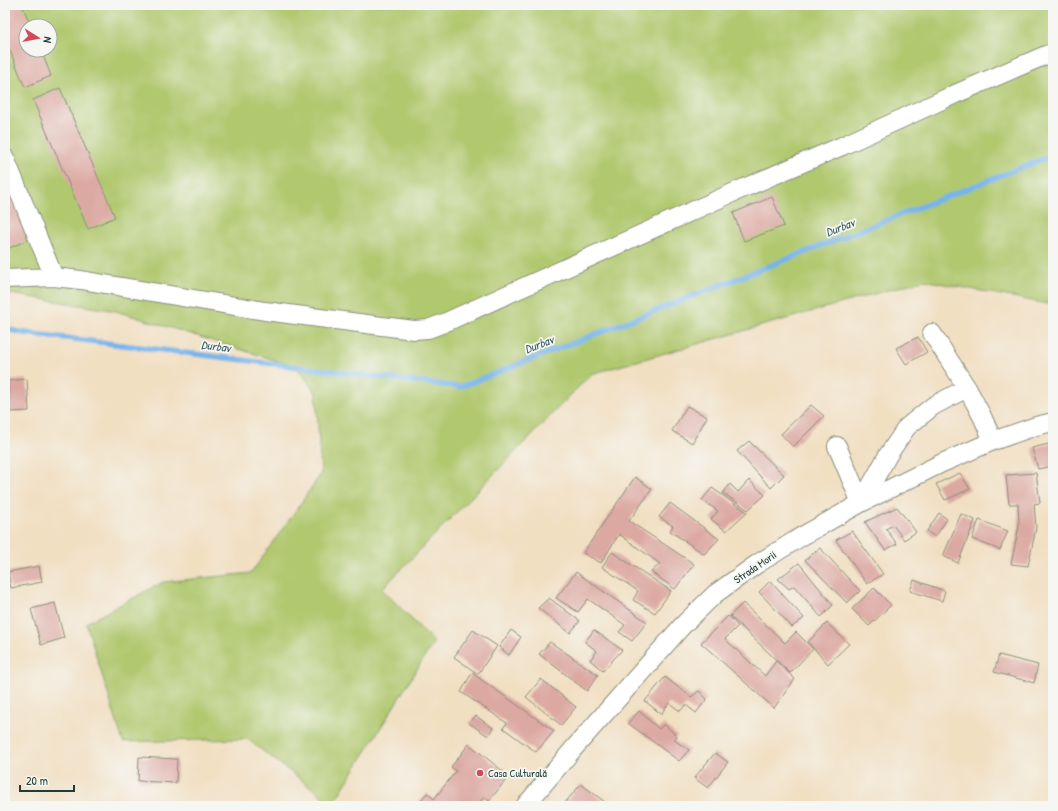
<svg xmlns="http://www.w3.org/2000/svg" width="1058" height="811" viewBox="0 0 1058 811" font-family="'Patrick Hand',sans-serif">
	<style>
		.green { fill: #b0c86e; stroke: #688251; fill-rule: evenodd }
		.lines { fill: none; stroke-linecap: round; stroke-linejoin: round }
		.stream { stroke: #77b4ea; stroke-width: 5.5 }
		.building { fill: #dca9a2 }
		.minor-casing { stroke: #888e7b; stroke-width: 20 }
		.minor { stroke: #fff; stroke-width: 18 }
		.poi-dot { fill: #d1495b; stroke: #f6f6f2; stroke-width: 1.5 }
		.labels { text-anchor: middle; dominant-baseline: central; stroke-width: 3.5; stroke-linejoin: round; paint-order: stroke }
		.street-label { font-size: 11px; fill: #1f3d34; stroke: #f6f6f2 }
		.poi-label { font-size: 11px; fill: #1f3d34; stroke: #f6f6f2; text-anchor: start }
		.water-label { font-size: 12px; font-style: italic; fill: #355b62; stroke: #f6f6f2 }
	</style>
	<rect width="100%" height="100%" fill="#f6f6f2"/>
	<filter id="ink" filterUnits="userSpaceOnUse"><feTurbulence type="fractalNoise" baseFrequency=".025" numOctaves="2"/><feDisplacementMap in="SourceGraphic" scale="8" xChannelSelector="R" yChannelSelector="G"/><feConvolveMatrix kernelMatrix="1 2 1 2 8 2 1 2 1" color-interpolation-filters="sRGB"/></filter>
	<filter id="wash" filterUnits="userSpaceOnUse"><feTurbulence type="fractalNoise" baseFrequency=".012" numOctaves="4" result="noise"/><feDisplacementMap in="SourceGraphic" scale="16" xChannelSelector="R" yChannelSelector="G"/><feGaussianBlur stdDeviation="0.9" result="paint"/><feColorMatrix in="noise" values="0 0 0 0 0 0 0 0 0 0 0 0 0 0 0 0 0 1.4 0 .05"/><feComposite in="paint" operator="in"/></filter>
	<g filter="url(#wash)">
		<rect width="100%" height="100%" fill="#f1dfc2"/>
		<path class="green" d="M5,5H1053V305L924,280L591,374L382,589L434,642L333,804L247,739L123,742L86,623L163,582L251,573L296,510L321,474L316,393L297,367L116,311L5,293ZM26,26H50V50H26Z"/>
		<g class="lines">
			<path class="stream" d="M5,328L18,332L460,387L1053,155"/>
		</g>
		<g id="blocks">
			<path class="building" d="M5,5H22L31,26H26V50H41L51,76L25,87L5,39Z
				M60,88L115,217L88,229L33,100Z
				M5,175L32,238L5,250Z
				M772,197L784,226L744,241L733,213Z
				M918,337L927,352L906,364L896,348Z
				M27,379L29,411L10,412L8,381Z
				M811,405L824,416L793,447L781,434Z
				M687,406L707,417L692,443L672,431Z
				M749,441L784,475L771,488L737,451Z
				M1053,443V466L1038,469L1032,448Z
				M960,473L970,489L945,500L936,484Z
				M1036,473L1040,503L1034,504L1036,528L1028,566L1011,564L1019,526L1018,504H1009L1006,475Z
				M635,477L652,489L629,521L694,564L675,589L651,572L660,564L619,534L601,563L583,553Z
				M749,480L765,495L748,510L723,493L730,484L738,492Z
				M712,488L747,512L726,531L711,519L718,511L702,500Z
				M670,503L719,539L704,554L670,531L673,526L659,517Z
				M897,507L916,532L904,540L893,525L886,529L897,544L885,550L865,522Z
				M939,513L947,519L935,537L927,531Z
				M961,514L975,520L958,563L943,556Z
				M979,520L1008,531L1000,550L972,539Z
				M852,531L883,574L867,584L836,540Z
				M820,548L860,591L847,603L805,560Z
				M612,552L671,591L655,613L633,600L638,591L602,567Z
				M799,563L833,605L821,617L794,586L789,589L778,579Z
				M39,566L42,582L11,588L8,572Z
				M576,572L647,622L632,641L619,632L625,625L588,599L578,612L556,598Z
				M914,580L945,591L942,601L910,591Z
				M770,581L804,618L792,627L759,592Z
				M874,588L891,605L869,626L852,609Z
				M549,598L580,621L570,633L538,608Z
				M55,603L64,638L41,645L31,609Z
				M743,603L785,643L796,632L813,649L790,673L730,616Z
				M728,616L738,626L725,639L765,676L776,661L795,679L774,708L701,643Z
				M827,623L849,644L828,664L808,642Z
				M473,630L497,646L478,674L454,657Z
				M511,630L521,637L509,655L499,647Z
				M594,630L622,650L603,671L590,660L597,651L585,642Z
				M550,642L598,675L587,691L539,654Z
				M999,655L1038,665L1034,683L994,672Z
				M472,673L554,731L536,752L503,728L507,723L461,692Z
				M665,677L691,697L699,691L707,699L696,713L686,705L680,711L669,703L661,714L645,701Z
				M541,679L576,707L561,725L526,697Z
				M639,711L659,729L664,724L677,736L674,740L689,750L679,761L628,723Z
				M476,716L493,728L488,736L469,723Z
				M469,744L509,776L489,801L484,797L477,806H416L427,793L434,799L456,771L451,767Z
				M715,753L728,762L708,788L694,778Z
				M139,757L177,759L176,783L138,781Z
				M581,784L609,805L608,806L563,805Z"/>
		</g>
	</g>
	<g filter="url(#ink)">
		<use href="#blocks" fill-opacity="0" stroke="#888e7b" stroke-width="1"/>
		<g class="lines">
			<g class="minor-casing">
				<path id="minor" d="M5,158L54,277
					M5,279L54,277L81,280L265,311L382,326L414,330L428,329L444,323L730,194L842,146L953,95L1046,55L1053,53
					M932,333L967,388L982,416L993,441
					M837,446L861,503
					M861,503L888,455L907,427L933,406L967,388
					M525,806L575,747L683,625L715,594L757,564L804,535L861,503L942,463L993,441L1036,426L1053,422"/>
			</g>
			<use href="#minor" class="minor"/>
		</g>
	</g>
	<circle class="poi-dot" cx="480" cy="773" r="4"/>
	<g class="labels">
		<g class="street-label">
			<text transform="translate(755 567) rotate(-34)">Strada Morii</text>
		</g>
		<g class="poi-label">
			<text x="488" y="773">Casa Culturală</text>
		</g>
		<g class="water-label">
			<text transform="translate(840 227) rotate(-21)">Durbav</text>
			<text transform="translate(539 344) rotate(-21)">Durbav</text>
			<text transform="translate(216 346) rotate(7)">Durbav</text>
		</g>
	</g>
	<rect width="1058" height="811" fill="none" stroke="#f6f6f2" stroke-width="20"/>
	<g transform="translate(38 38) rotate(101)"><circle r="19" fill="#f6f6f2" stroke="#a0aca6"/>
	<path d="M0-3L7 15L0 10L-7 15Z" fill="#d1495b"/>
	<text y="-6" font-size="11" font-weight="bold" text-anchor="middle" fill="#1f3d34">N</text>
	</g>
	<path d="M20 785v6h54v-6" fill="none" stroke="#1f3d34" stroke-width="2"/>
	<text x="26" y="785" font-size="12" fill="#1f3d34" stroke="#f6f6f2" stroke-width="3" paint-order="stroke">20 m</text>
</svg>
